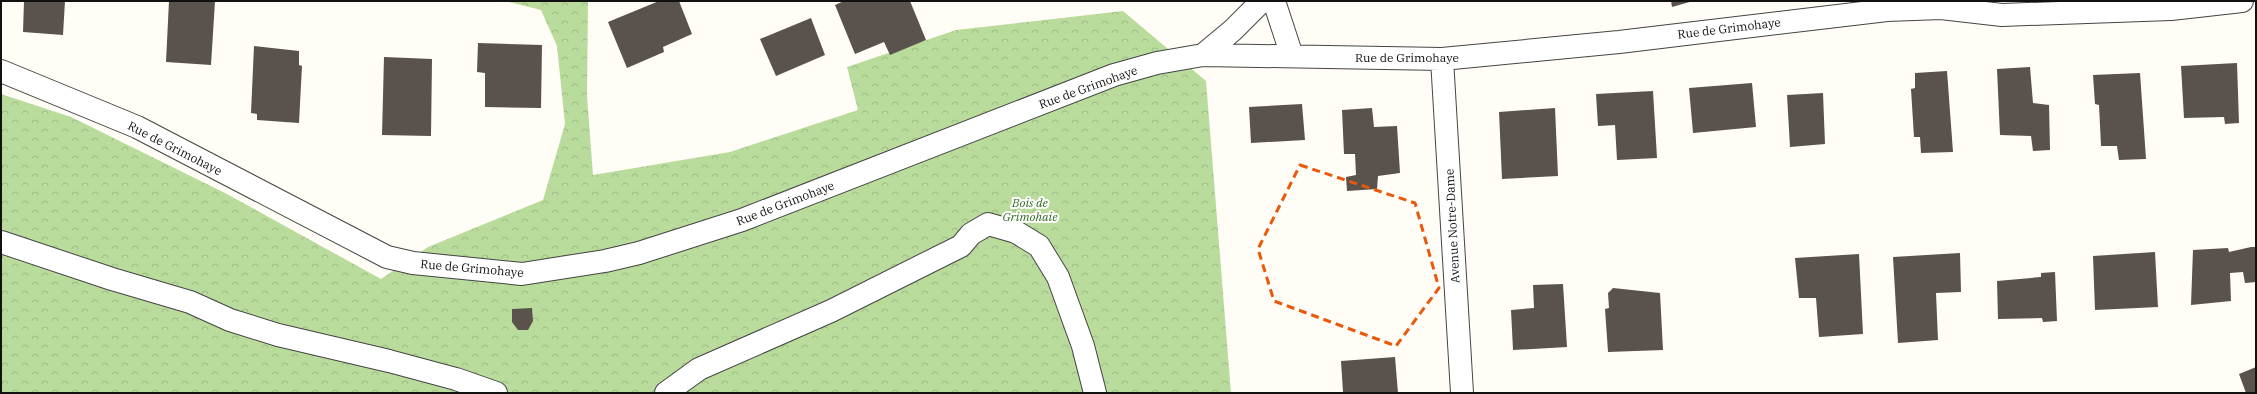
<svg xmlns="http://www.w3.org/2000/svg" width="2257" height="394" viewBox="0 0 2257 394" font-family="'IBM Plex Serif',serif">
	<style>
		.forest { fill: url(#forest-crowns) }
		.building { fill: #5a524d }
		.lines { fill: none; stroke-linecap: round; stroke-linejoin: round }
		.minor-casing { stroke: #444; stroke-width: 24 }
		.minor { stroke: #fff; stroke-width: 22 }
		.marked { fill: none; stroke: #e8590c; stroke-width: 3; stroke-dasharray: 8 5; stroke-linejoin: round }
		.labels { text-anchor: middle; dominant-baseline: central; stroke-width: 4; stroke-linejoin: round; paint-order: stroke }
		.street-label { font-size: 12px; fill: #111; stroke: #fff }
		.park-label { font-size: 12px; font-style: italic; fill: #2f6b1f; stroke: #fff }
	</style>
	<defs>
		<pattern id="forest-crowns" width="20" height="18" patternUnits="userSpaceOnUse"><rect width="20" height="18" fill="#b9dc9c"/><path d="M2 6a3 3 0 1 1 6 0M12 15a3 3 0 1 1 6 0" fill="none" stroke="#9ebc85"/></pattern>
	</defs>
	<rect width="100%" height="100%" fill="#fffdf5"/>
	<path class="forest" d="M505,1H588L587,96L593,175L730,152L858,110L847,67L956,30L1123,11L1206,81L1231,393H1V94L71,117L225,193L381,279L428,247L543,200L565,124L557,46L541,10Z"/>
	<path class="building" d="M24,1H65L63,35L23,32Z
		M169,1H215L211,65L166,62Z
		M659,1H679L692,34L663,47L664,52L627,68L608,22Z
		M844,1H910L926,40L890,55L884,42L855,54L835,5Z
		M1671,1H1693L1672,7Z
		M811,18L825,55L776,76L760,39Z
		M478,43L542,45L541,108L485,107V73L477,72Z
		M254,46L299,51V65L302,66L299,123L257,120V114L251,113Z
		M384,57L432,59L431,136L382,135Z
		M2237,63L2239,123L2225,124L2224,117L2184,118L2181,66Z
		M2030,67L2033,103L2049,105L2050,150L2033,151L2031,136L2000,135L1997,69Z
		M1947,71L1953,152L1921,153L1920,137H1914L1911,89L1915,88V73Z
		M2140,73L2146,159L2119,160L2117,146H2101L2099,105L2095,104L2093,75Z
		M1752,83L1756,127L1693,133L1689,88Z
		M1653,91L1657,158L1617,160L1615,125L1598,126L1596,94Z
		M1823,93L1825,144L1790,147L1787,95Z
		M1302,104L1305,140L1251,143L1249,107Z
		M1372,108L1374,127L1397,126L1400,173L1378,176L1377,189L1347,191L1346,177L1356,175L1355,154H1344L1342,110Z
		M1555,108L1558,176L1502,179L1499,112Z
		M2251,247H2256V282L2245,283L2243,272L2230,273L2231,301L2191,305L2193,250L2228,248L2229,252Z
		M2155,252L2158,307L2095,310L2093,256Z
		M1960,253L1961,292L1936,293L1938,340L1898,343L1893,257Z
		M1859,254L1863,334L1819,337L1816,298H1799L1795,258Z
		M2055,272L2057,321L2043,322L2042,318L1998,319L1997,281L2041,277V273Z
		M1563,284L1567,347L1513,350L1511,310L1534,308L1533,285Z
		M1613,288L1660,293L1663,350L1608,352L1605,309L1609,308L1608,293Z
		M532,308L533,321L528,330H518L512,322V309Z
		M1395,357L1398,393L1343,392L1341,361Z
		M2256,367V393H2246L2239,374Z"/>
	<g class="lines">
		<g class="minor-casing">
			<path id="minor" d="M1274,1L1292,56
				M1203,55L1233,30L1262,1
				M1442,59L1462,393
				M1,71L137,127L387,257L413,263L522,274L605,261L639,253L742,220L1114,75L1157,63L1203,55L1442,59L1619,42L1887,10L1941,8L2002,15L2171,9L2242,1
				M1,242L112,279L190,302L230,320L278,335L389,361L456,379L496,393
				M666,393L699,369L831,311L961,246L971,234L988,224L1016,232L1039,246L1058,277L1083,346L1095,393"/>
		</g>
		<use href="#minor" class="minor"/>
	</g>
	<path class="marked" d="M1300,165L1415,203L1439,288L1396,346L1274,301L1258,249Z"/>
	<g class="labels">
		<g class="street-label">
			<text transform="translate(1729 28) rotate(-7)">Rue de Grimohaye</text>
			<text x="1407" y="57">Rue de Grimohaye</text>
			<text transform="translate(1088 87) rotate(-20)">Rue de Grimohaye</text>
			<text transform="translate(175 148) rotate(27)">Rue de Grimohaye</text>
			<text transform="translate(785 203) rotate(-21)">Rue de Grimohaye</text>
			<text transform="translate(1452 226) rotate(-93)">Avenue Notre-Dame</text>
			<text transform="translate(472 268) rotate(5)">Rue de Grimohaye</text>
		</g>
		<g class="park-label">
			<text x="1030" y="202">Bois de<tspan x="1030" dy="14">Grimohaie</tspan></text>
		</g>
	</g>
	<rect width="2257" height="394" fill="none" stroke="#111111" stroke-width="4"/>
</svg>
